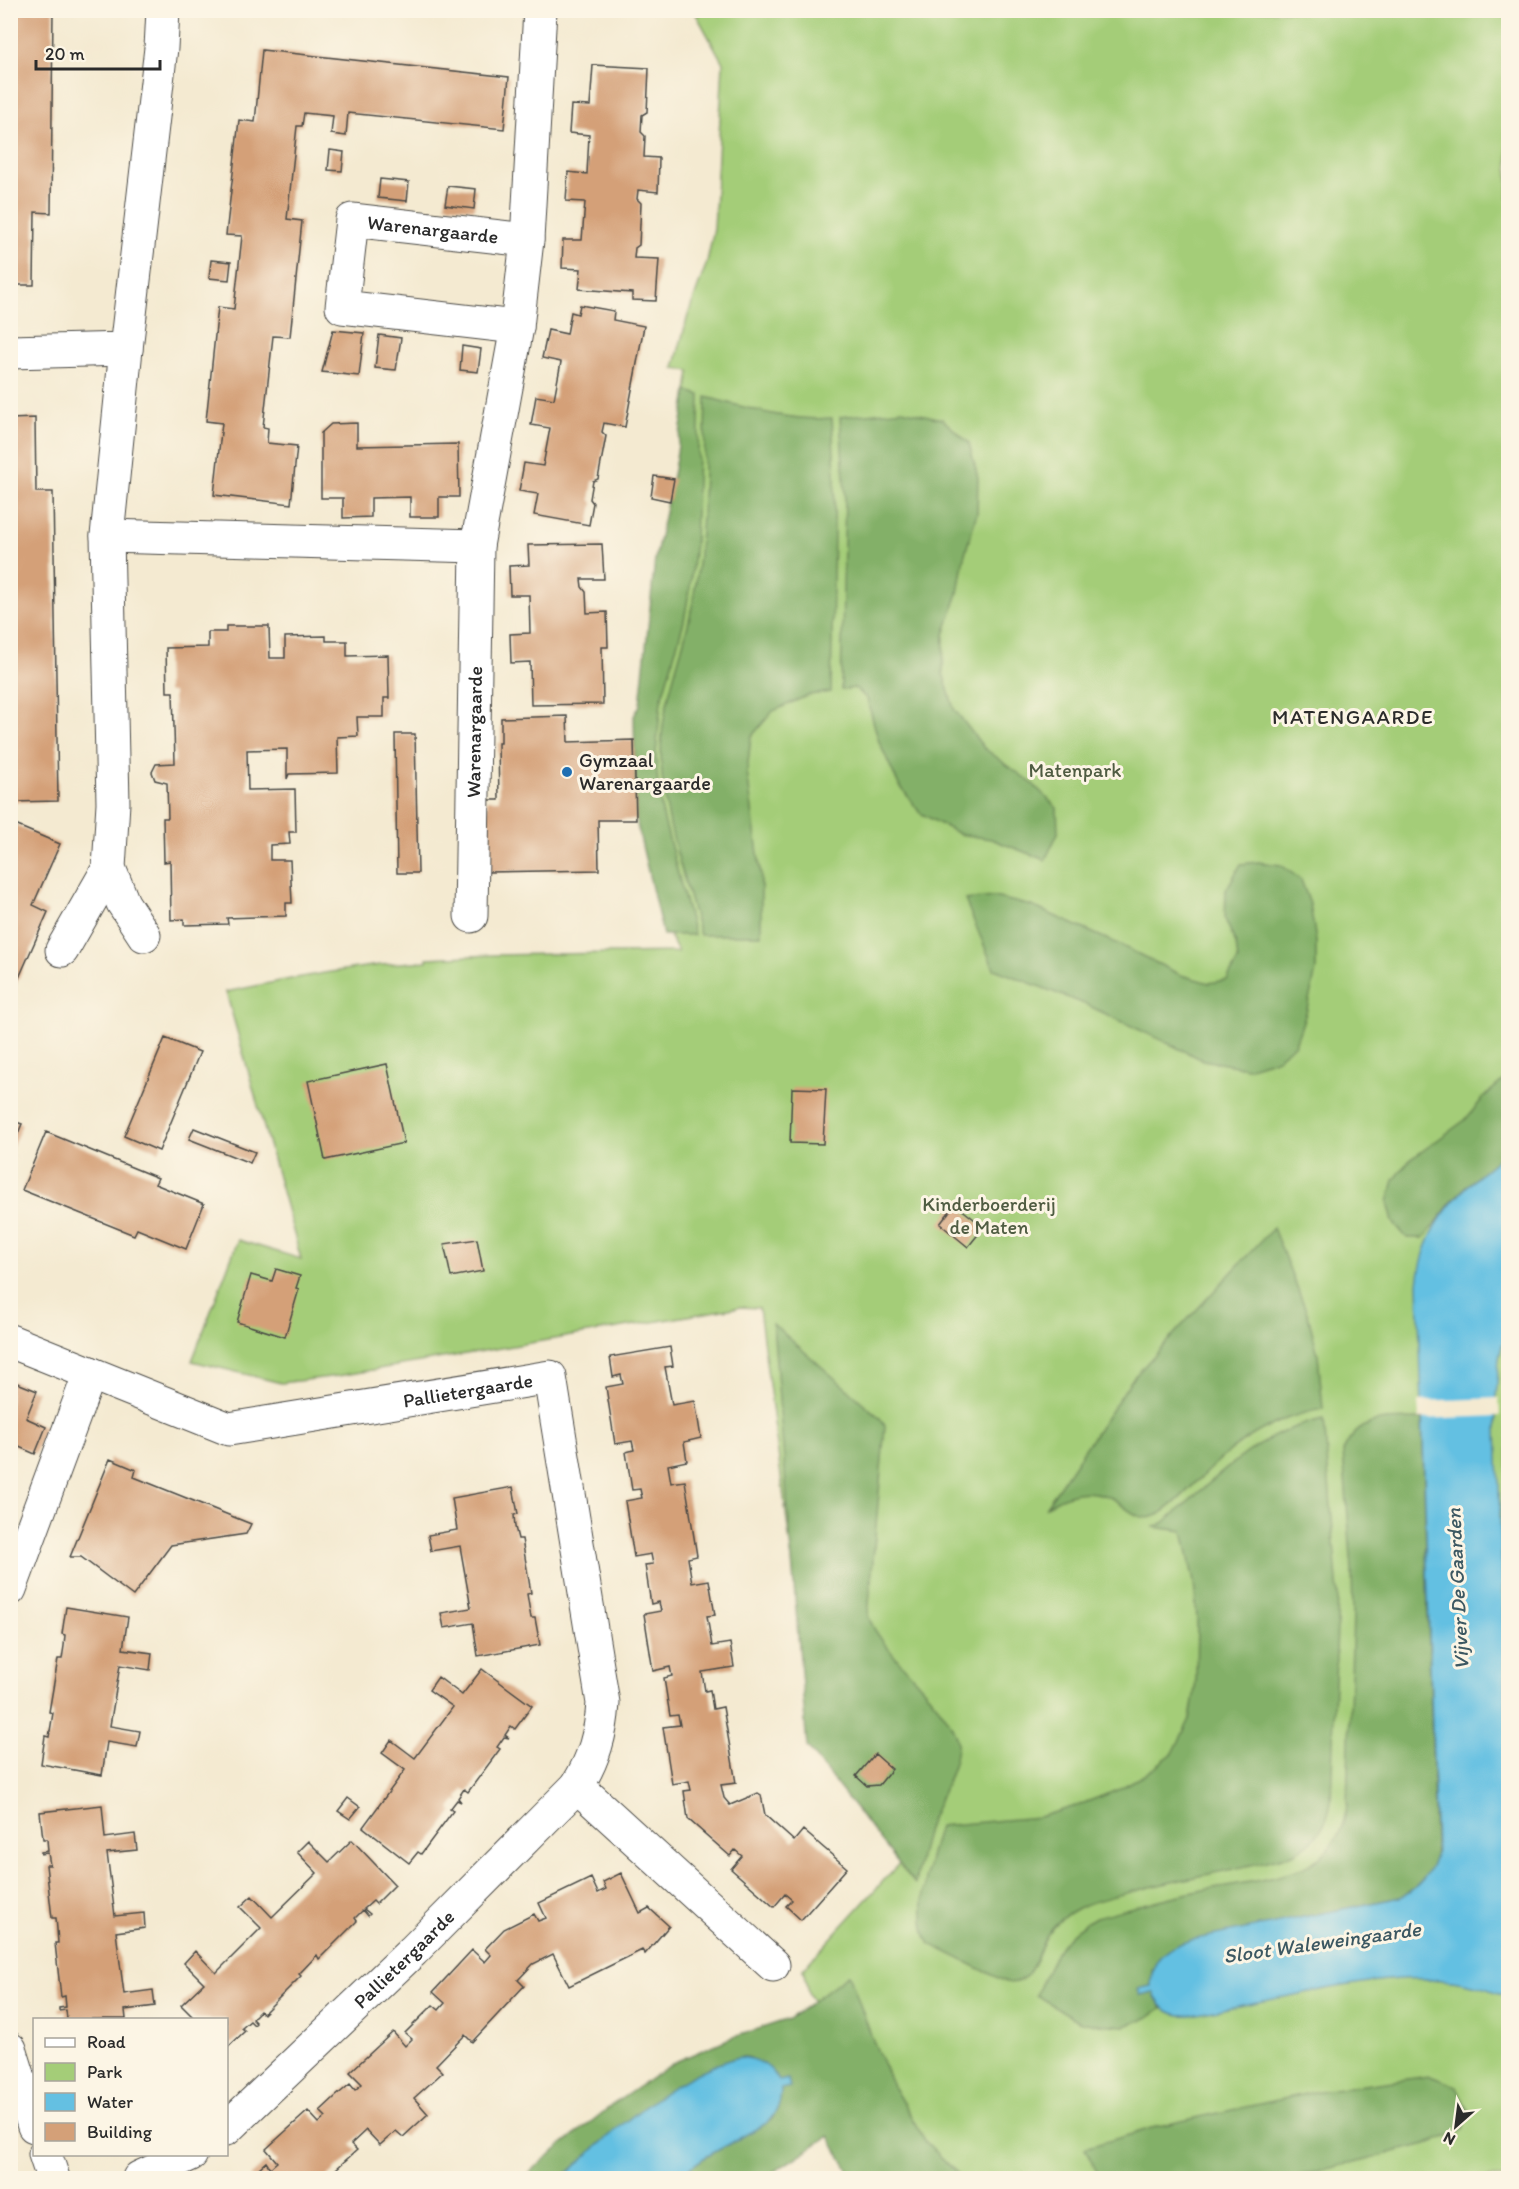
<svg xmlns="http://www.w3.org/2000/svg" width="1519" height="2189" viewBox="0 0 1519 2189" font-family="Itim,sans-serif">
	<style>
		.green { fill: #a4cd78; stroke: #687c52; stroke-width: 1.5 }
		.forest { fill: #83b068; stroke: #576e4a; stroke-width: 1.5 }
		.water { fill: #64c0e2; stroke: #487686; stroke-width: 1.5 }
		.pier { fill: #f4ead1 }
		.building { fill: #d4a078 }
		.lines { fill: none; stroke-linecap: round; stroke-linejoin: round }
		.minor-casing { stroke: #494844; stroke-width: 35 }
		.minor { stroke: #fff; stroke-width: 33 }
		.poi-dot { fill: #1f6fb2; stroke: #fcf5e5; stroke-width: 2 }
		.labels { text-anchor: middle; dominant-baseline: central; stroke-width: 6; stroke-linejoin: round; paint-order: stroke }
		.street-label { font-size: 20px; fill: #2b2b2b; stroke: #fcf5e5 }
		.poi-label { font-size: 20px; fill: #2b2b2b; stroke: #fcf5e5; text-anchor: start }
		.park-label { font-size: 20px; fill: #4f5c42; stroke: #fcf5e5 }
		.neighbourhood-label { font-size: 21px; letter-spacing: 1.5px; fill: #2b2b2b; stroke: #fcf5e5 }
		.water-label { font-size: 21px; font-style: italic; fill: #3c5862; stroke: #fcf5e5 }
	</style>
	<rect width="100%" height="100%" fill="#fcf5e5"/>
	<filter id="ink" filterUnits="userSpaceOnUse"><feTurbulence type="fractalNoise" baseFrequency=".0167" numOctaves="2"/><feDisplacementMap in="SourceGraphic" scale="12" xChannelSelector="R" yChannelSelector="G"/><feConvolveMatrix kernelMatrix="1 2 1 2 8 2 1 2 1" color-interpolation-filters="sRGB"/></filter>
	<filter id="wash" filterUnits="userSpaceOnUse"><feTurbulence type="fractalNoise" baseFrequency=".008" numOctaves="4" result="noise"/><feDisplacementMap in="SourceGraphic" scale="24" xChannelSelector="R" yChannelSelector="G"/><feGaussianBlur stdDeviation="1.35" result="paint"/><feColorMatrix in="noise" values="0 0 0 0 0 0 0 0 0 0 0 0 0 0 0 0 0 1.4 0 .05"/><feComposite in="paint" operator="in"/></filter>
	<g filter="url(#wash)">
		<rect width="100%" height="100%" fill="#f4ead1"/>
		<path class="green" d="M706,10L1508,11V2178H942L808,1993L803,1969L905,1857L816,1743L759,1308L740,1307L338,1376L281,1383L192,1361L238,1240L301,1259L226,992C293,978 359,965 427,961V958L494,955L678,952L666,929L640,820L690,392L687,391L690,371L674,368L688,315L707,262L714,229L723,63L696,14L706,12Z"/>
		<path class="forest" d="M687,391L700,395L695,542L690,587L684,621L661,701L656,754L658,786L662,812L694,935H663L636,820L634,716L640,705L655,559L674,470Z
			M706,397C748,408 789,422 832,418L835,474L831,692L809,695L773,711L751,737L747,772L761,876V935H700C685,879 662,814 661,757C660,703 684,654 693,601C704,536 704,463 706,397Z
			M902,410L942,419L969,443L978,478L977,513L964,557L958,593L944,635L943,673L954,709L984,748L1033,784L1057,808L1058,833L1045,860L991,839L959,834L920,813L898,783L879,742L867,699L855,688L841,690L845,494L840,417Z
			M1258,862L1281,865L1301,880L1310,904L1316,941V970L1306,1013L1295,1044L1276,1059L1247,1068L1203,1060L1087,1005L994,969L965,900L994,897L1032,906L1118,944L1181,975L1209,983L1227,980L1238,960L1236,944L1225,919L1226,890L1241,864Z
			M1508,1076V1151C1490,1166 1471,1180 1455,1198C1443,1211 1436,1226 1423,1238H1407L1393,1222L1388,1202L1394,1180L1410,1160L1465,1120L1485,1096Z
			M1273,1228L1308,1315L1318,1355L1323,1409C1282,1416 1245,1436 1215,1464C1202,1475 1168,1514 1153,1517C1137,1521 1125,1506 1113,1499C1090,1487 1064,1492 1045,1508L1133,1378Z
			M773,1324L880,1418L885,1426L868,1615C880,1655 960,1711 957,1747C954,1773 940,1797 930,1821C922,1841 919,1862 915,1884L807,1747Z
			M1324,1419L1338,1594L1331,1801C1328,1826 1315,1843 1293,1854C1240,1870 1185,1877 1131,1892C1114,1896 1095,1900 1078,1908C1066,1914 1055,1923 1047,1935C1037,1951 1032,1988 1006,1982L930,1944C913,1920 930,1854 939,1826L1039,1817L1076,1806L1115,1791L1144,1775L1173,1753L1190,1719L1196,1682L1197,1619L1194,1582L1183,1531L1154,1527L1163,1523C1215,1481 1255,1432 1324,1419Z
			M1422,1419L1435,1844L1434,1861L1429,1872L1422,1882L1401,1897L1282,1922L1152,1969V1986L1138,1989L1140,1995L1153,1992L1162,2008L1147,2018L1125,2026L1082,2023L1036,1995C1053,1959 1058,1936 1096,1917C1130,1908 1164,1898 1198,1891C1231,1884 1286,1880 1313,1862C1334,1849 1344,1828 1347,1805L1353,1616L1352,1570L1343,1452C1358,1415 1388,1420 1422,1419Z
			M849,1974L872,2038L894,2088L926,2142L962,2178H853L829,2136L764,2178H675L704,2158L772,2119L780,2100L779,2082C771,2076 758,2061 750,2058C739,2054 724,2062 715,2067C654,2095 611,2135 562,2178H525L535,2167L612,2105L675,2062L728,2039L789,2019Z
			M1430,2076L1457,2086L1468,2111L1464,2130L1430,2143L1291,2178H1100L1085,2148L1159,2126L1319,2091Z"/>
		<path class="water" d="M1508,1151V1321L1499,1358L1496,1398L1508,1756V1997C1442,1967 1374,1980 1305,1993C1267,2000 1229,2008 1192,2015C1172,2017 1161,2010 1153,1992L1140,1995L1138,1989L1151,1986C1150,1958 1167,1947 1191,1940L1401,1897C1420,1886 1431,1873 1436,1851L1418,1283C1425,1220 1462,1188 1508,1151Z
			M739,2057C757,2058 771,2065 779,2081L788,2079L790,2087L781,2089C781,2103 777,2115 765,2124L704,2158L675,2178H562C614,2131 669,2076 739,2057Z"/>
		<path class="pier" d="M1499,1398L1500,1416L1419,1419L1418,1401Z"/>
		<g id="blocks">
			<path class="building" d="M10,10H53L51,213L35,212L34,285H10Z
				M262,50L509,77L504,129L348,113L346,136L331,134L333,116L304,113L302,126H297L287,219L302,221L290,337L273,336L263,427L268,428L267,443L297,446L291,504L214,495L222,423L206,421L218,307L234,309L242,236L226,235L239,120L255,122Z
				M593,65L649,68L647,112L642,115L641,132L645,136L644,157L659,158L658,192L638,190L637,199L641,203L639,245L635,248L634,258L659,259L656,301L632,300V293L579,289L581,269L562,268L563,240H582L585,202L566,201L567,186L568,172L587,174L589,135L569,133L571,105L590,106Z
				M330,150L344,152L342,171L328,170Z
				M380,179L409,182L407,201L378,198Z
				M448,186L476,189L474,209L445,205Z
				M211,260L231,262L229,280L209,278Z
				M580,305L614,311L613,320L644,326L625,427L604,423L602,432L606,436L598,479L593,481L590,499L593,503L589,525L534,515L538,494L519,491L524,463L543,466L550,428L531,425L536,396L554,399L561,362L542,358L548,330L567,334L571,312L578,314Z
				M333,330L364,333L359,376L322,372Z
				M379,335L401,338L396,370L375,368Z
				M462,346L481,349L478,372L460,370Z
				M35,418L36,492H53L58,801L10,802V419Z
				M357,423V446L458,444L459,497H439V517H410V497L371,498V517L343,518V498H321V433L331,424Z
				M654,476L674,479L670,501L651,497Z
				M602,544L604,579H581L582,587L586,592L587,613L607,612L608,647H602L603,704L531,705L530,662L511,663L510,634L530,633L529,595H510L509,566L529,565L528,545Z
				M226,626H269L270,658H285V637L326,636V641H347V656L388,655L389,698H384V717H357L358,736L337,737L338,773L289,774L287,779V749L247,750L248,790L295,789L296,832H289L290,844L270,845V860H290L292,903H286V916L227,918L228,924L184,925V919L171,920L170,861L164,862L163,818H168L167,783L155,780L152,772L156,764L175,763L173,692H167L166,648L208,647V632H226Z
				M567,716L568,742L634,740L636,820H598L599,870L488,872L487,800H499L498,743H501V718Z
				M395,734H415L418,873H397Z
				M13,824L60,844L33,905L48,912L10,998V828Z
				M165,1038L200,1052L159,1151L124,1136Z
				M387,1064L404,1143L325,1160L308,1081Z
				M792,1088L826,1089L823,1144L790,1143Z
				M10,1120L22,1124L11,1150H10Z
				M194,1128L255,1152L250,1163L189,1139Z
				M46,1132L158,1178L155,1184L204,1204L186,1249L137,1229L134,1235L22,1190Z
				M955,1204L984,1227L968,1247L940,1224Z
				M477,1239L483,1271L451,1277L444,1244Z
				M276,1269L300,1276L296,1288L299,1289L285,1337L237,1322L251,1275L272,1281Z
				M670,1347L673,1366L665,1367L672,1405L695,1401L701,1438L684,1442L687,1461L668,1465L671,1483L685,1481L697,1556L688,1558L692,1583L709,1580L715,1615L707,1616L712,1646L730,1643L734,1667L702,1672L705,1691L710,1690L713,1709L723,1707L736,1783L721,1785L724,1798L730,1805L758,1793L761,1795L765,1815L794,1841L803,1830L847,1868L801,1920L786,1906L792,1900L785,1894L774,1907L731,1869L742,1856L735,1850L730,1856L688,1819L684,1791L691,1790L689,1781L672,1784L663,1727L680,1725L678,1715L670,1716L664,1678L672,1676L670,1667L653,1671L644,1614L661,1611L659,1602L651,1604L645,1565L653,1564L651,1554L634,1557L625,1501L642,1498L640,1489L632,1490L626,1452L634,1450L632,1441L615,1444L606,1387L623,1384L621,1375L613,1377L610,1357Z
				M10,1380L37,1391L26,1418L46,1427L35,1454L10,1443Z
				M110,1459L136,1470L134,1477L251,1524L246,1534L171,1545L133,1596L81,1557H70Z
				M513,1487L518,1514L514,1515L515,1527L518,1539H522L531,1593L527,1594L531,1618H535L540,1645L478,1656L473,1623L444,1628L441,1613L471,1608L460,1546L431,1551L428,1535L457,1530L452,1498Z
				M66,1607L128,1617L123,1649L152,1653L150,1670L120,1665L110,1726L140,1731L137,1747L107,1742L102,1775L41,1764L45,1736L49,1737L53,1713L49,1712L58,1659H62L64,1646L65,1635L62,1634Z
				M482,1669L532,1706L515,1729L511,1726L505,1735L509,1738L504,1737L497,1747L500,1749L468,1792L464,1789L458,1798L461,1802L457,1800L450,1809L453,1811L421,1854L418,1852L409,1863L363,1827L405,1770L382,1753L391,1740L415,1758L453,1707L429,1690L438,1677L462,1695Z
				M875,1754L892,1769L879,1785L867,1786L856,1776Z
				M348,1798L360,1807L350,1819L338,1811Z
				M102,1805L105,1838L135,1834L137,1850L107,1853L115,1916L144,1913L145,1928L116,1932L124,1994L153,1990L155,2006L125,2010L126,2019H67L66,2010L59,2011V2008L66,2007L65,1996L61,1997L55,1943H58L57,1929L56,1918H52L46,1865H50L48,1853L41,1854V1852L48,1851L47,1839H43L40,1812Z
				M352,1840L395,1885L376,1904L373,1901L364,1909L370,1914L368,1916L363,1910L355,1918L357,1921L319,1959L317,1955L299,1974L301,1976L263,2014L260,2011L252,2019L256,2023L254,2025L250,2021L242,2028L245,2031L226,2049V2019H195L181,2005L204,1983L184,1963L195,1951L216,1973L261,1928L240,1907L252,1896L272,1917L317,1873L297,1852L308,1841L329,1862Z
				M621,1873L640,1913L649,1908L669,1926L645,1954L642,1950L569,1986L553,1954L533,1964L518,1980L524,1986L472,2042L465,2035L436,2065L443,2072L414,2098L428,2114L403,2137L396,2131L380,2145L366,2130L351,2144L357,2150L326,2178H253L250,2176L266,2162L270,2168L277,2162L266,2149L308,2111L319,2123L326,2117L320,2111L335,2097L350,2084L355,2090L362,2084L350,2072L393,2032L405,2046L412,2039L405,2033L433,2005L439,2010L445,2003L433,1992L472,1950L485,1962L491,1955L485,1949L504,1929L534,1914L538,1921L546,1918L539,1903L591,1878L598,1893L606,1889L603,1882Z"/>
		</g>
	</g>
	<g filter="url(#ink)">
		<use href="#blocks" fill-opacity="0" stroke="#494844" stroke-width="1.5"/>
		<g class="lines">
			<g class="minor-casing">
				<g id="minor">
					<path id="s1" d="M517,327L342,307L352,220L527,240"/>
					<path d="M126,349L107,536L113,803L109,868L123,903L144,935"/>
					<path d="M10,352L126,349L161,48L163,10"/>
					<path d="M107,536L477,546"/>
					<path id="s2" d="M471,916L477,546L517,327L527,240L540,10"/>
					<path d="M62,950L109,868"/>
					<path id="s3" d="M10,1341L229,1429L550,1377L603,1703C601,1734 594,1759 577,1786L773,1965"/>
					<path d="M10,1589L90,1373"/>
					<path d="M10,2049L34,2126"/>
					<path id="s4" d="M226,2129L413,1951L577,1786"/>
					<path d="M45,2154L53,2178"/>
					<path d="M139,2178L191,2154"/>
				</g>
			</g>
			<use href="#minor" class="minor"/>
		</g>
	</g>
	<circle class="poi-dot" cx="567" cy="772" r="6"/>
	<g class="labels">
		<g class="street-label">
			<text stroke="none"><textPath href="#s1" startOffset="345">Warenargaarde</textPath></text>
			<text stroke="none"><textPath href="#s2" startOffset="184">Warenargaarde</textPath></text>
			<text stroke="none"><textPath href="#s3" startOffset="478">Pallietergaarde</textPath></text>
			<text stroke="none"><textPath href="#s4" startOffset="246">Pallietergaarde</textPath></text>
		</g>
		<g class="poi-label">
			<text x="579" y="760">Gymzaal<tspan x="579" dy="23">Warenargaarde</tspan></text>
		</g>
		<g class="park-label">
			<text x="1075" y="770">Matenpark</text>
			<text x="989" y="1204">Kinderboerderij<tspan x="989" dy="23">de Maten</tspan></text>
		</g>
		<g class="neighbourhood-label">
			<text x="1353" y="716">MATENGAARDE</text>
		</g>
		<g class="water-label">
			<text transform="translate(1457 1589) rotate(-93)">Vijver De Gaarden</text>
			<text transform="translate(1322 1942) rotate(-8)">Sloot Waleweingaarde</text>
		</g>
	</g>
	<rect width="1519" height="2189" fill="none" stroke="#fcf5e5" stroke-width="36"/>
	<rect x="33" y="2018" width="195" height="138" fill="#fcf5e5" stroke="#a8a49b" stroke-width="1.5"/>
	<rect x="45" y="2038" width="30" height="9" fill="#ffffff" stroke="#a8a49b" stroke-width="1.5"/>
	<text x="87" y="2048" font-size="18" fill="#2b2b2b">Road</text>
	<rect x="45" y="2063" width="30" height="18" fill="#a4cd78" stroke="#a8a49b" stroke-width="1.5"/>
	<text x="87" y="2078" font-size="18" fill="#2b2b2b">Park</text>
	<rect x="45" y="2093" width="30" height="18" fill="#64c0e2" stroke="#a8a49b" stroke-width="1.5"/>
	<text x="87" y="2108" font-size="18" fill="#2b2b2b">Water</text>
	<rect x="45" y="2123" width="30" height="18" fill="#d4a078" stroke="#a8a49b" stroke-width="1.5"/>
	<text x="87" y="2138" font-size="18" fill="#2b2b2b">Building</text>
	<g transform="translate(1456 2126) rotate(208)" stroke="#fcf5e5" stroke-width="4.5" paint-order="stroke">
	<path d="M0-4.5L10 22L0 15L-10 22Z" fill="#2b2b2b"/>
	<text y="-9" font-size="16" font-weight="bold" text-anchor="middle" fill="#2b2b2b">N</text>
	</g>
	<path d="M36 60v9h124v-9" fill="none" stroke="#2b2b2b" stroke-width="3"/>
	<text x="45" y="60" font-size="18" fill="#2b2b2b" stroke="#fcf5e5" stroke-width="4.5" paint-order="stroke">20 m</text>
</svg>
